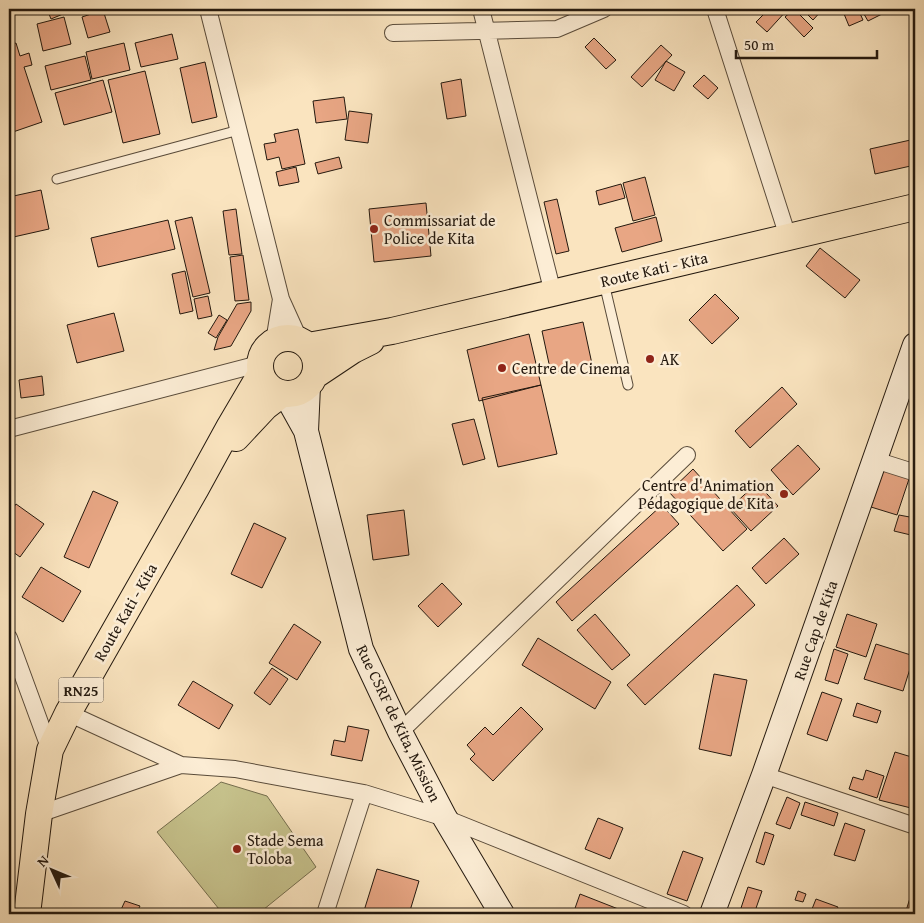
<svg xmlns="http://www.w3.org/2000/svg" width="924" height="923" viewBox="0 0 924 923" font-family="'Gentium Book Plus',serif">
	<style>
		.green { fill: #c6c28c; stroke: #746d4d }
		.building { fill: #e8a684; stroke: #23180e }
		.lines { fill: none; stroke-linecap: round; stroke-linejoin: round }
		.lane-casing { stroke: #594b3a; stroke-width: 11 }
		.street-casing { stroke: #594b3a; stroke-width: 18 }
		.secondary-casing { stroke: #23180e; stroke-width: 26 }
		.primary-casing { stroke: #23180e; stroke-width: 28 }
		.lane { stroke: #fcedd5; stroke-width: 9 }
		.street { stroke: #fcedd5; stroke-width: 16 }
		.secondary { stroke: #fcedd5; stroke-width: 24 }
		.primary { stroke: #fae4bf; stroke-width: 26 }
		.poi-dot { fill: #8f2418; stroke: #fcedd5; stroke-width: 2 }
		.labels { text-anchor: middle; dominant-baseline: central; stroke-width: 5; stroke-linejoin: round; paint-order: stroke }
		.shield { fill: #fcedd5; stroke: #64584a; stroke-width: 1 }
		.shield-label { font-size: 15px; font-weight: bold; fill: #23180e }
		.poi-label { font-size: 16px; fill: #23180e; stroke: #fcedd5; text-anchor: start }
		.street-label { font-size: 16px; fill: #23180e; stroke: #fcedd5 }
	</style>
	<rect width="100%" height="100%" fill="#fae4bf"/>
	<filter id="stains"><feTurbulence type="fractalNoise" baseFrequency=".004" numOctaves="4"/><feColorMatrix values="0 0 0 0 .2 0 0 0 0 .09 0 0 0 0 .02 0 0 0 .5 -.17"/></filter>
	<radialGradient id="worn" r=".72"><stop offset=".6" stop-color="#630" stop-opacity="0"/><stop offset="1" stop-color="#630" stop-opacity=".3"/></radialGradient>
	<path class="green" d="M221,782L267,796L316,867L258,914H223L157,832Z"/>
	<path class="building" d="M47,9H75L51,19Z
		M769,9H788L767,32L756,22Z
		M794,9L813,28L804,37L785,17Z
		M812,9H823L813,20L807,14Z
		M842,9H858L863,20L849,26Z
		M861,9H884L886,12L868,21Z
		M103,10L110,32L88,38L82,17Z
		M64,17L71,44L43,51L37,24Z
		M172,34L178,59L141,67L135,43Z
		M594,38L616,60L606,69L585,47Z
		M16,43L20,56L29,53L32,65L24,67L42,122L10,133L9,45Z
		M124,43L130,70L92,79L86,52Z
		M661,45L672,55L642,87L631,77Z
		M85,56L91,80L51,90L45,66Z
		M666,61L685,72L674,91L655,80Z
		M205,62L217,117L192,123L180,68Z
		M145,71L160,134L123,143L108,80Z
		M704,75L718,88L708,99L693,86Z
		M461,79L466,116L447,119L441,83Z
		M103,80L112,112L64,125L55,93Z
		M344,97L347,119L316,123L313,101Z
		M349,111L372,114L368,143L345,140Z
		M298,129L305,164L282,169L279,157L267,160L264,144L276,142L274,134Z
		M915,139V165L875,174L870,149Z
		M339,157L342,168L318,174L315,163Z
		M296,167L299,182L279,186L276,172Z
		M645,177L655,215L633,221L623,183Z
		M621,184L625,198L599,205L596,191Z
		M41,190L49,229L9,238V197Z
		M557,199L569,251L556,254L544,202Z
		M426,203L431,256L374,262L369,209Z
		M236,209L242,254L229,255L223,211Z
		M192,217L210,293L193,297L175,221Z
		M656,217L662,241L622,252L615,228Z
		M168,220L175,249L98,267L91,238Z
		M820,248L860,280L845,298L806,266Z
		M243,255L249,300L235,301L230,257Z
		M185,271L193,311L180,314L172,274Z
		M715,294L739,318L712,344L689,320Z
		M208,296L212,316L198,319L194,299Z
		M251,302V311L231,346L214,350L218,337L237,304Z
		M114,313L124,351L77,363L67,325Z
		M219,315L227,320L216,338L208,333Z
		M583,322L592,364L551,373L542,331Z
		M529,334L541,385L479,401L467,350Z
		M42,376L44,395L21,398L19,380Z
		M541,385L557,454L498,467L482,398Z
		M782,387L797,404L750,448L735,431Z
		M474,419L485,459L463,465L452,424Z
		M798,445L820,469L793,495L771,470Z
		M882,465L911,473L897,515L871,507Z
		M693,469L747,529L723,551L669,492Z
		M757,483L778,506L751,531L730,508Z
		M93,491L118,502L89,568L64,557Z
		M16,504L44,524L20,557L9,549V514Z
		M662,505L679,524L572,621L556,602Z
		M404,510L409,555L373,560L367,515Z
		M899,515L915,518V536L894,531Z
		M254,523L286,538L262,588L231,574Z
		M784,538L799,554L766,584L752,568Z
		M41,567L81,591L63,622L22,597Z
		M442,583L462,604L438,627L418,606Z
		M737,585L755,605L645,705L627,685Z
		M595,614L630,655L612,670L577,630Z
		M847,614L877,624L866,657L836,647Z
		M294,624L321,642L297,680L269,663Z
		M538,638L611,682L595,709L522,665Z
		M876,644L914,656L903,691L864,679Z
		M834,649L848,654L838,684L825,680Z
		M272,668L288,679L270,705L254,693Z
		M714,674L747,680L731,756L699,749Z
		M193,681L233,705L219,729L178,705Z
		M822,692L842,699L827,741L807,734Z
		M857,703L881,711L877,723L853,716Z
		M521,707L543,729L493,781L470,759L475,754L467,745L485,727L493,735Z
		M348,726L369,730L362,761L331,755L334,740L345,742Z
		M895,752L915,758V796L911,808L879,800Z
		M866,770L884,776L877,798L849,789L853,777L863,780Z
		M787,797L800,803L790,829L776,824Z
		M805,802L838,813L834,826L801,815Z
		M598,818L623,828L610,859L585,849Z
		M845,823L865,830L855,861L834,855Z
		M765,832L774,835L764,865L756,862Z
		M683,851L703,858L687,901L667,894Z
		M377,869L419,881L409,914H363Z
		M915,882V914H905Z
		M748,887L762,891L754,914H739Z
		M798,891L806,894L803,902L795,900Z
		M580,894L631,914H573Z
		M816,899L838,907L835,914H810Z
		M125,901L140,906L136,914H119Z"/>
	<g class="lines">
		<g class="lane-casing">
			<path id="lane" d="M57,179L239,130
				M604,283L628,385"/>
		</g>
		<g class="street-casing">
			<path id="street" d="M208,9L281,299L300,341
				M481,9L553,293
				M715,9L788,237
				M393,33L557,29L604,9
				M274,342L281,299
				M9,429L259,364
				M875,460L913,472L915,474
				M9,638L50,750
				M68,713L181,765
				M400,732L687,455
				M764,775L915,826
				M39,814L181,765L235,769L364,793L445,818L684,914
				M325,914L364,793"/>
		</g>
		<g class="secondary-casing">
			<path id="secondary" d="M286,395L306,431L361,649L400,732L445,818L502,914
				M306,431L308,386
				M712,914L764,775L915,345"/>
		</g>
		<g class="primary-casing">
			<path id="primary" d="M260 366a28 28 0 1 1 56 0a28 28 0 1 1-56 0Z
				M308,346L392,331L915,207
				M314,376L353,350L371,341
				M236,438L265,407L282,394
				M27,914L39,814L50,750L68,713L196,488L230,426L260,375"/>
		</g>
		<use href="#lane" class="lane"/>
		<use href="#street" class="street"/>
		<use href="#secondary" class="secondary"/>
		<use href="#primary" class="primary"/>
	</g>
	<g class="poi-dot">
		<circle cx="374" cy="229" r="5"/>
		<circle cx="650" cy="359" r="5"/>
		<circle cx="502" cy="368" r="5"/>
		<circle cx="784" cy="494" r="5"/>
		<circle cx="237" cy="849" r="5"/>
	</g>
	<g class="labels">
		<rect class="shield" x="58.5" y="677.5" width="45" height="25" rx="4"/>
		<g class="shield-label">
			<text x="81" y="690">RN25</text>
		</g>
		<g class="poi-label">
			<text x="384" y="220">Commissariat de<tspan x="384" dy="18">Police de Kita</tspan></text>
			<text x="660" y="359">AK</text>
			<text x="512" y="368">Centre de Cinema</text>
			<text x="774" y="485" text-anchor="end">Centre d'Animation<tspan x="774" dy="18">Pédagogique de Kita</tspan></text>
			<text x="247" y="840">Stade Sema<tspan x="247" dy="18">Toloba</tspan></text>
		</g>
		<g class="street-label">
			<text transform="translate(654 269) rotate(-13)">Route Kati - Kita</text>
			<text transform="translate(125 612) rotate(-60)">Route Kati - Kita</text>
			<text transform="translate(815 630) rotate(-71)">Rue Cap de Kita</text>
			<text transform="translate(399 723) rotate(64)">Rue CSRF de Kita, Mission</text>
		</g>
	</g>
	<rect width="924" height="923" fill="none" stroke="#fae4bf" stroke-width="30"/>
	<rect x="10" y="10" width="904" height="903" fill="none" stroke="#23180e" stroke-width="2.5"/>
	<rect x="15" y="15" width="894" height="893" fill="none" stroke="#23180e"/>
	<g transform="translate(52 870) rotate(314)" stroke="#fcedd5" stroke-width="4" paint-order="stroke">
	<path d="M0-4L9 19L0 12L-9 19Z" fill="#23180e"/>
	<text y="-8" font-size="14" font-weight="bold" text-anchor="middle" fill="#23180e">N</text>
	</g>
	<path d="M736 50v8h141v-8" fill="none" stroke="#23180e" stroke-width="2.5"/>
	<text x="744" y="50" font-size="15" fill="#23180e" stroke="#fcedd5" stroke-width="4" paint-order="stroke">50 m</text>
	<rect width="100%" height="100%" filter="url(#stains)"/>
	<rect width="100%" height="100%" fill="url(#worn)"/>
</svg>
